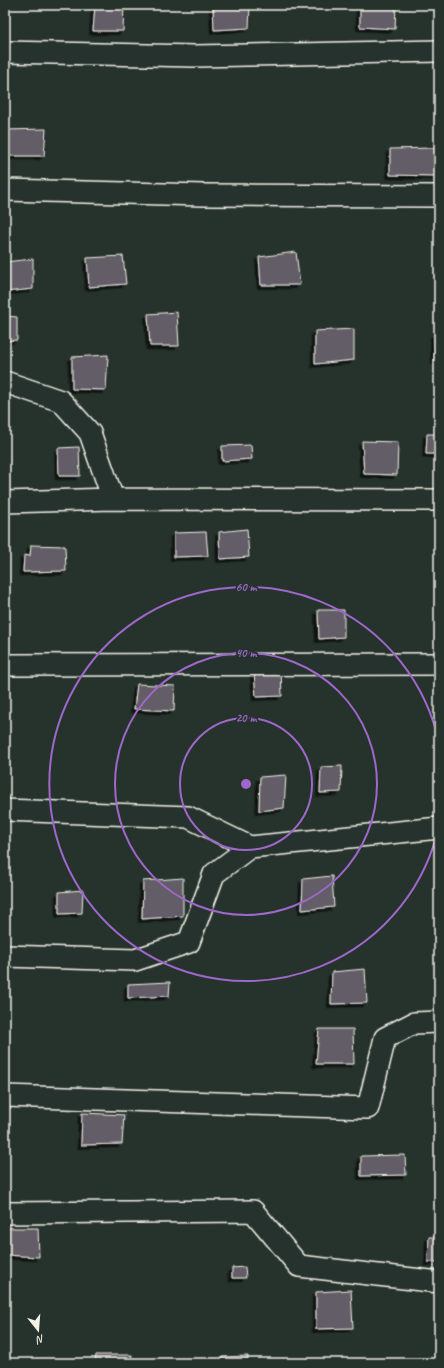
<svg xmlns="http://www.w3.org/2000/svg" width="444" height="1368" viewBox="0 0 444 1368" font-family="Caveat,sans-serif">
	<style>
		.building { fill: #625d66; stroke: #f4f1e8; filter: url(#shadow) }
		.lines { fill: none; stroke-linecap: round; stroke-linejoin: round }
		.minor-casing { stroke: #f4f1e8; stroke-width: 24 }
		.minor { stroke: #26332d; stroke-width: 21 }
		.ring { fill: none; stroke: #9f67cb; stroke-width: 2 }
		.centre { fill: #9f67cb; stroke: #26332d; stroke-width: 2 }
		.ring-label { font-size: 12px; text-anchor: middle; font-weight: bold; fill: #9f67cb; stroke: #26332d; stroke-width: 3.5; stroke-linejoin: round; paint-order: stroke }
	</style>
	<defs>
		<filter id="shadow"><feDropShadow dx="-3.5" dy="3.5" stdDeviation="0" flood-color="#0009"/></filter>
	</defs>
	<rect width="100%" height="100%" fill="#26332d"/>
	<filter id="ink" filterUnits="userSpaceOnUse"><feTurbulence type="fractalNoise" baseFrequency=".025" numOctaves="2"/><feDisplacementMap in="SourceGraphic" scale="8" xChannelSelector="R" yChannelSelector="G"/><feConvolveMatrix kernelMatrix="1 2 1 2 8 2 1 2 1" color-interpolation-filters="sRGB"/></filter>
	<g filter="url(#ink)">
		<path class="building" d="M95,5H124L123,31H93Z
			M213,5H250L249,28L214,30Z
			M360,5H396L395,29L360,27Z
			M46,129L44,156H6V130Z
			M435,148L436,176L390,175V149Z
			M296,252L300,285H261L259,257Z
			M123,256L126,284L89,287L87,258Z
			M33,259V289L5,292V262Z
			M177,312L179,346H150L148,314Z
			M5,316L17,317V340L5,341Z
			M354,329V360L315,364V331Z
			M434,334H439V361H435Z
			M108,355L106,390L72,389V357Z
			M427,434H439V454H426Z
			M362,441L398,442L397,475L364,474Z
			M251,445L252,459L222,461V446Z
			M79,447L80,476H59L58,448Z
			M247,529L249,557L220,559L219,532Z
			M206,532L208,556L174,557V533Z
			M31,545L65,546L66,571L23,572L24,555L30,556Z
			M318,610H344V637L319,639Z
			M281,671L282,696L256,697L254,672Z
			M137,684L175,686L174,711L134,709Z
			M342,766L341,792L320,793L321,767Z
			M286,775L284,808L259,811L260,777Z
			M332,876L334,907L302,910L303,879Z
			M183,878V916L142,919L143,881Z
			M83,890L82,913L59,914V892Z
			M365,969L367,1003L331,1004L332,972Z
			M170,982L169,996L128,998V984Z
			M319,1029H353L354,1064H316Z
			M82,1113L124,1115L122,1144L81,1145Z
			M405,1155L406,1175L361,1176V1156Z
			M5,1228H38L39,1257L5,1255Z
			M429,1237H439V1262H428Z
			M245,1267L246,1278H232V1268Z
			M351,1290L353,1328L316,1329V1292Z
			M96,1355H132L131,1363H95Z
			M248,1356V1363H222V1357Z"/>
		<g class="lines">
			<g class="minor-casing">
				<path id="minor" d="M5,52L195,56L439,51
					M5,190L204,195L439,196
					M5,382L61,401L90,433L113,499
					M5,502L113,499L439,500
					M5,665L439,664
					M5,810L188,817L250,847L439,828
					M5,956L135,960L189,942L214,874L250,847
					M5,1096L368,1108L385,1038L414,1023L439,1022
					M5,1213L253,1211L299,1266L439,1282"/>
			</g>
			<use href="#minor" class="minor"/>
		</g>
	</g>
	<g class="ring">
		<circle cx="246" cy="784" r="66"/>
		<circle cx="246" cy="784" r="131"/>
		<path d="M439 825A197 197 0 1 1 439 743"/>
	</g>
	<circle cx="246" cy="784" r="6" class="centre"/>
	<g class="ring-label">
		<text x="246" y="591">60 m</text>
		<text x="246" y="657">40 m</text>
		<text x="246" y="722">20 m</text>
	</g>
	<rect width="444" height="1368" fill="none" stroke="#26332d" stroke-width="20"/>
	<rect x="10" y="10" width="424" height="1348" fill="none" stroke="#f4f1e8" stroke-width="1.5" filter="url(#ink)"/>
	<g transform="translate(38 1330) rotate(163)" stroke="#26332d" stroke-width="3" paint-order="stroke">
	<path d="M0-3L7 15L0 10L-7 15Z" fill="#f4f1e8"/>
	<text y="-6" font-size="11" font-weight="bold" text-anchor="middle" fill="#f4f1e8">N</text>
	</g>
</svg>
